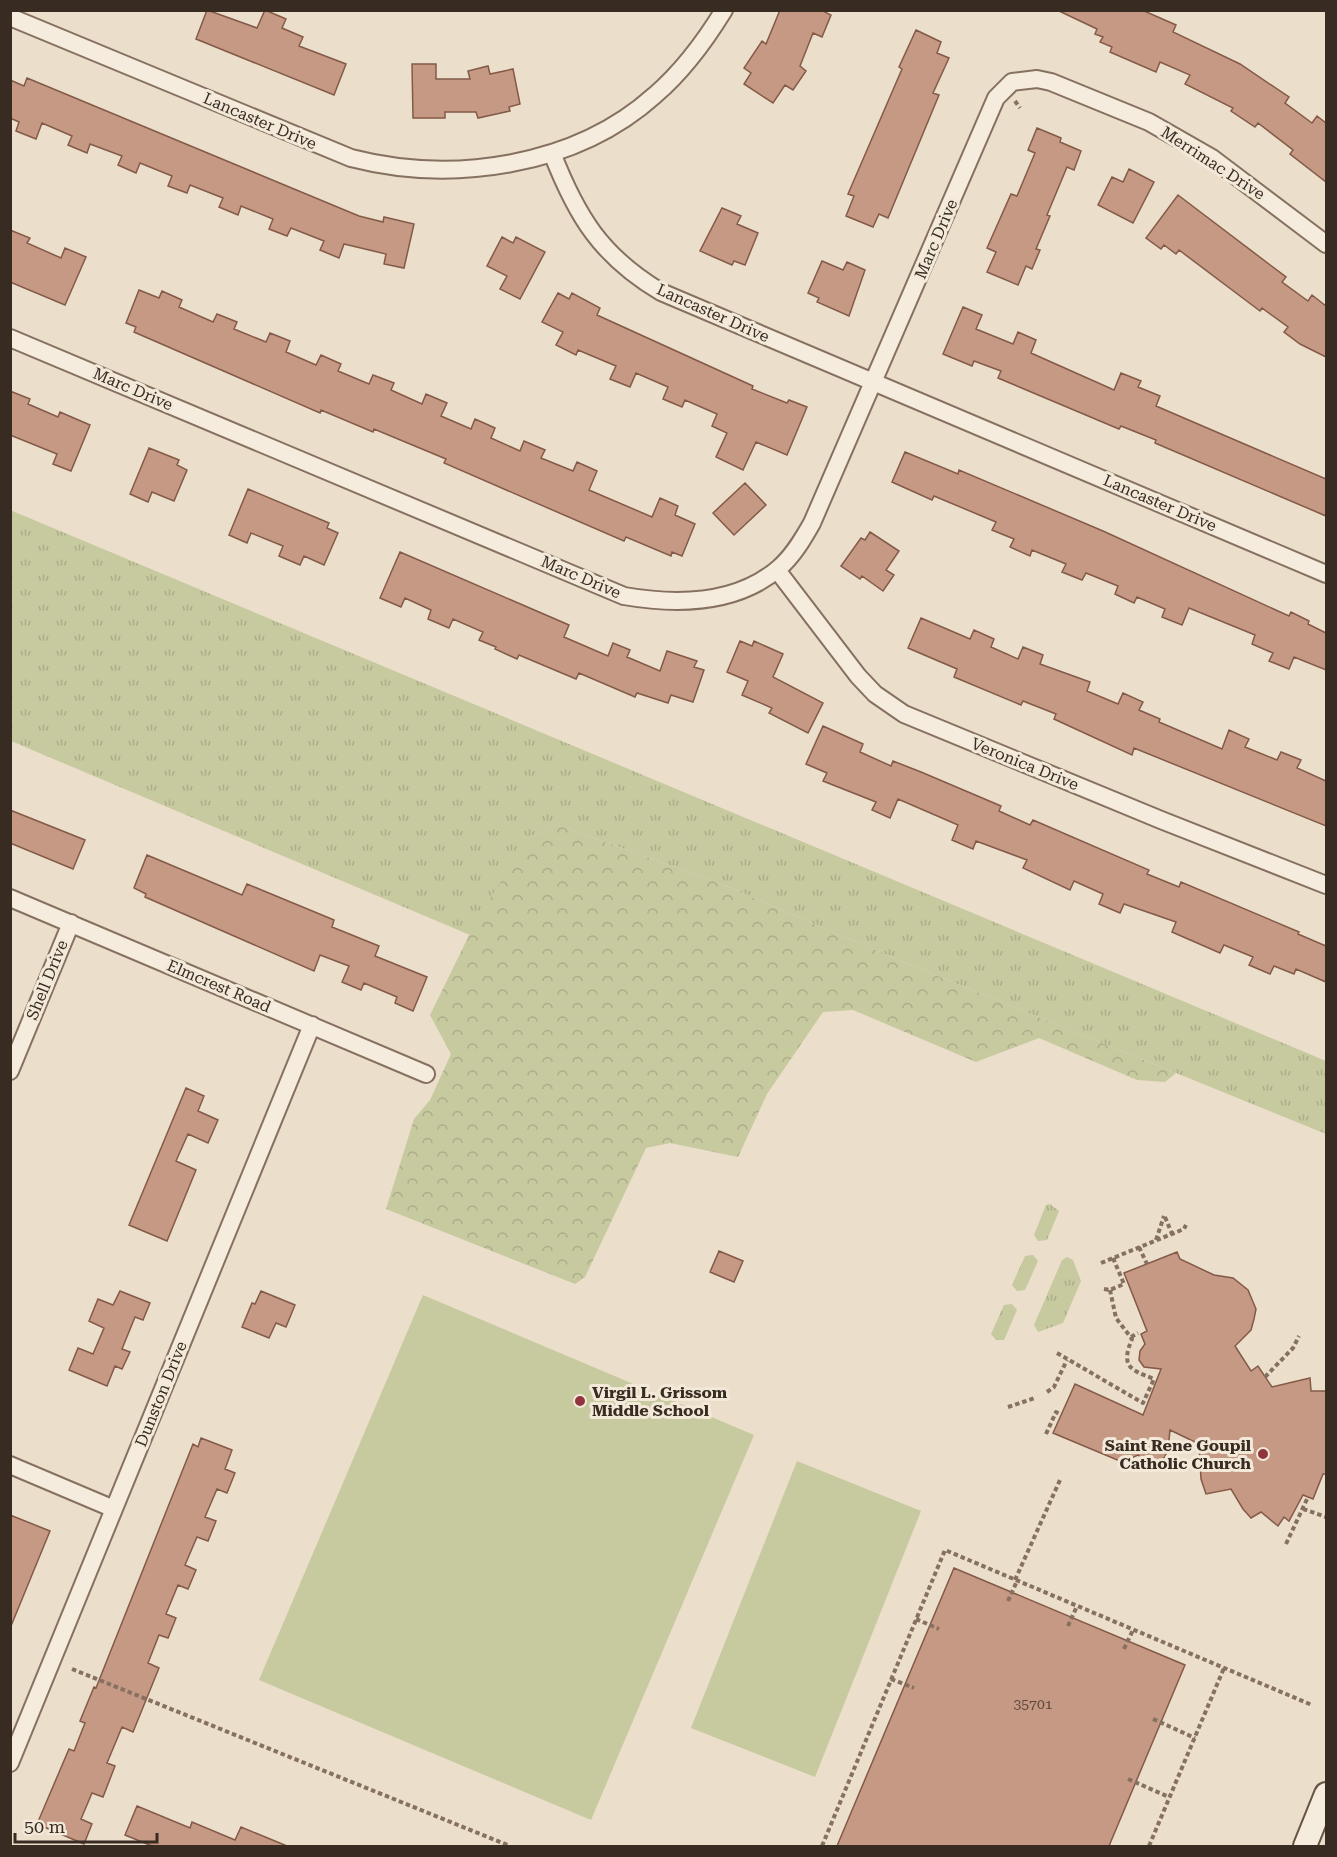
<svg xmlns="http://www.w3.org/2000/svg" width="1337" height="1857" viewBox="0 0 1337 1857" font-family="'Roboto Serif',serif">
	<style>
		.grass { fill: url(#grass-tufts) }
		.forest { fill: url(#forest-crowns) }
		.green { fill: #c7c99f }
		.building { fill: #c69984; stroke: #835a48; stroke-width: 1.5 }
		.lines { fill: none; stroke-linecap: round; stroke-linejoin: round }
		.street-casing { stroke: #867160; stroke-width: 20 }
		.secondary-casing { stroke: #685243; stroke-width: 26 }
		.path { stroke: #867160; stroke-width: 4; stroke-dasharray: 4.5 3; stroke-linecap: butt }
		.street { stroke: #f6ecdd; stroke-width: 16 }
		.secondary { stroke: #f6ecdd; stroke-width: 22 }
		.poi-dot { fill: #90353e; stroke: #f3e9d9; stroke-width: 2 }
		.labels { text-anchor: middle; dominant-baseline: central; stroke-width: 6; stroke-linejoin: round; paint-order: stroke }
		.number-label { font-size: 14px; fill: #5c463a }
		.street-label { font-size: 16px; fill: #382b22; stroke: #f3e9d9 }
		.poi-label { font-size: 16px; font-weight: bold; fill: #382b22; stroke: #f3e9d9; text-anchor: start }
	</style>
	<defs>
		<pattern id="grass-tufts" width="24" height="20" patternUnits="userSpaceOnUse" patternTransform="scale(1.5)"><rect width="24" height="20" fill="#c7c99f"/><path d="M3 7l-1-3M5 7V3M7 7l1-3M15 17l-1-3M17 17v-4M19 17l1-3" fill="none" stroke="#acad89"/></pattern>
		<pattern id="forest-crowns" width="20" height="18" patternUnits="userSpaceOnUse" patternTransform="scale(1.5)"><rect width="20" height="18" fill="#c7c99f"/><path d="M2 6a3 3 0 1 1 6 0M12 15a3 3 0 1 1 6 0" fill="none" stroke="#acad89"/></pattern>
	</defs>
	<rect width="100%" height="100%" fill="#ebdeca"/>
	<path class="grass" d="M10,510L1326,1061V1134L913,966L719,883L558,825L531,836L470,935L11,741Z
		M1050,1204L1059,1211L1047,1240L1038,1241L1034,1235L1046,1205Z
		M1033,1255L1038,1261L1025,1290L1017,1291L1012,1285L1025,1256Z
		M1067,1257L1073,1260L1081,1281L1063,1323L1038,1332L1034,1325L1062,1260Z
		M1012,1304L1017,1310L1004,1340H996L991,1334L1004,1305Z"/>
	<path class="forest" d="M558,825L719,883L913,966L1176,1073L1165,1082L1137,1080L1039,1038L976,1062L853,1010L823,1012L767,1094L738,1157L670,1143L646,1148L585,1277L575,1284L386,1209L414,1119L430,1100L451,1054L430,1015L479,915L531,836Z"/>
	<path class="green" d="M423,1295L754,1435L591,1820L259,1680Z
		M797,1461L921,1511L815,1777L691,1728Z"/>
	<path class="building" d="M207,10L257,28L265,10L286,19L282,28L303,37L299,46L346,64L334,95L196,39Z
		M780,10H821L831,15L822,37L813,33L800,66L806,71L793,90L785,85L773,103L744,84L751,73L744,68L762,41L766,44Z
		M1057,10H1142L1176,25L1173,32L1240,64L1289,97L1285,103L1312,123L1317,116L1326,123V182L1290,154L1293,150L1258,123L1255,127L1231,111L1233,108L1185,84L1190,75L1160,62L1156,72L1110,52L1112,47L1100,42L1103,37L1095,34L1097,29Z
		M916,30L941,42L937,53L949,58L933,93L939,95L888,218L879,214L873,227L846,216L854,196L848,194L902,69L899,67Z
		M412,64H436V79H470L468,71L488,66L490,74L513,69L520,104L509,107L510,111L478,118L476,112H445V118H413Z
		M27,78L359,216L383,222L384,217L414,224L404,268L384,264L386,254L344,244L339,258L320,250L324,241L291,228L287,236L269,229L273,219L241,206L238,215L219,207L223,198L190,185L187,193L168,186L172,176L140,163L136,173L118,165L122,156L90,144L87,153L68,145L72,136L42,123L36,139L16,131L19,122L10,118V80L24,86Z
		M1037,128L1061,138L1060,142L1081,151L1074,170L1067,167L1047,215L1050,216L1036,249L1040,250L1032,269L1026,266L1018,285L987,272L996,252L987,248L1011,194L1017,196L1035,153L1028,150Z
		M1129,169L1154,182L1133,223L1098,205L1112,177L1123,182Z
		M1178,195L1286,277L1282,282L1308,301L1312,295L1326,306V357L1300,344L1284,332L1288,327L1262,308L1260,311L1179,250L1176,254L1164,245L1161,249L1146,238Z
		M722,208L741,216L737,224L758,233L745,265L734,261L732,265L700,251Z
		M10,230L30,238L27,243L61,258L65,248L86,257L65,305L10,282Z
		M502,237L513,243L516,237L545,252L520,299L500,289L507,276L487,266Z
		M822,261L843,270L847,262L865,270L849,316L817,302L819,298L808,293Z
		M139,290L159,298L162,291L182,300L179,307L213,322L217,314L237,322L234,329L266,342L270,333L290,341L286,352L316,365L321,355L341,364L338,371L369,384L373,375L394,383L391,390L422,404L426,394L447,403L441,416L471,429L475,419L495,428L491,438L520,451L524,441L545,450L541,458L573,471L577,462L597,471L589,490L652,517L660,498L678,506L675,515L695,524L682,556L672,552L671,556L626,537L624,541L444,463L446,459L374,429L373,432L321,410L320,413L134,332L136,327L126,323Z
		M558,293L569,299L572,293L600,308L597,315L753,386L752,389L787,403L789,400L807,407L787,455L756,442L743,470L716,457L727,433L712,426L717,414L685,400L682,407L663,399L668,387L636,373L630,387L610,379L616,366L578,350L576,355L556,345L563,332L542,322Z
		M963,307L982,315L976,329L1013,344L1018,332L1036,340L1031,353L1114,390L1121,373L1141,381L1138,387L1160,396L1156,406L1326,479V516L1155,443L1156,440L1121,426L1119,429L998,378L1001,371L974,361L972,366L943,354Z
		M10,391L30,399L28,404L58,417L60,412L90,425L71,471L53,464L57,454L10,435Z
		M149,448L179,460L177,465L187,470L174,501L152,492L148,502L130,494Z
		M905,452L958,474L959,470L1103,531L1289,616L1291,612L1309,621L1308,624L1326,633V670L1294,657L1289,669L1269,661L1273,653L1252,644L1255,635L1189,608L1182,625L1162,617L1165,609L1137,597L1134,603L1115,594L1118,586L1086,573L1082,580L1062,572L1066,564L1032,550L1030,556L1010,547L1014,539L992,530L996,522L934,496L932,500L892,482Z
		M745,483L766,505L734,535L713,513Z
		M248,489L329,523L327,528L338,533L324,565L304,556L300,565L279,556L283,546L251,533L247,543L229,535Z
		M870,532L899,551L886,570L894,575L883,591L862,576L860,579L841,566L861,538L865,540Z
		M400,552L569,625L564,637L608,656L613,643L630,650L627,657L660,671L667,651L697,661L694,667L704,670L693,702L671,695L668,703L637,693L635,697L579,673L576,679L519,655L517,659L495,649L496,647L479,640L483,632L453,619L449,628L428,619L431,610L405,598L401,607L380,598Z
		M921,618L970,639L974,630L994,639L991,647L1018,659L1023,647L1043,655L1040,664L1090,682L1087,691L1118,704L1123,693L1143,702L1139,710L1160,719L1159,722L1222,749L1229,730L1249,739L1245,747L1277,760L1281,752L1301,760L1297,768L1326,781V826L1134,748L1132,755L1054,719L1056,714L1023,701L1021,705L954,677L957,669L908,648Z
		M740,641L752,646L754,641L783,654L773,677L823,703L808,733L769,713L772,708L742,695L748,681L727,672Z
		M823,726L863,744L860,752L891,766L893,761L921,772L1001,806L999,811L1030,825L1033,820L1149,870L1147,874L1179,887L1181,882L1299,932L1298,934L1326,946V982L1296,969L1294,974L1274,966L1270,974L1249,965L1253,957L1224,945L1220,953L1172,932L1176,922L1124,904L1120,913L1099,904L1103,894L1074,881L1070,890L1023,868L1027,860L976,841L973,849L952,840L958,825L898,799L890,818L872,810L876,802L823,781L827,773L806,764Z
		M10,810L85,840L73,869L10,843Z
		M147,855L242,895L247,884L334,920L332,927L379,946L375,956L427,977L413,1011L395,1003L397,997L364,983L361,990L342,982L349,966L320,955L314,971L145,897L146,894L134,888Z
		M186,1088L204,1096L198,1111L218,1120L208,1143L188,1134L176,1161L196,1170L167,1241L129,1225Z
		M719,1251L743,1261L734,1282L710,1272Z
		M1177,1252L1180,1259L1214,1275L1233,1278L1248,1290L1256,1309L1254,1319L1251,1330L1235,1346L1251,1371L1258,1366L1272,1387L1310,1378L1311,1391H1326V1474H1323L1313,1499L1303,1495L1289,1521L1284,1517L1278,1526L1261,1512L1251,1518L1243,1509L1231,1489L1206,1494L1201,1479L1199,1444L1170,1430L1168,1450L1164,1458L1156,1462L1146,1461L1138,1455L1122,1462L1053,1433L1075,1384L1143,1415L1161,1369L1144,1367L1139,1360L1140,1351L1145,1344L1141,1334L1147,1331L1124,1273Z
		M120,1291L150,1303L143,1320L135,1317L122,1349L130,1352L122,1369L115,1366L107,1386L69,1370L78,1348L93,1354L104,1328L89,1321L98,1299L113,1305Z
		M261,1291L295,1305L286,1327L276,1323L269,1338L242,1327L252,1303L255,1304Z
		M201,1438L232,1450L225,1469L235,1473L227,1493L217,1489L205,1517L216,1521L208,1541L197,1537L185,1565L196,1570L188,1589L178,1585L166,1614L176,1618L168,1638L159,1635L148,1663L159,1668L133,1732L122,1727L107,1763L115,1766L103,1797L92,1793L81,1819L92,1824L84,1844L37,1824L69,1749L74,1751L85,1723L80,1721L94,1687L96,1688L193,1444L198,1447Z
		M10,1515L50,1531L11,1626H10Z
		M954,1568L1185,1665L1109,1846H837Z
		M137,1806L190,1828L192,1822L235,1840L241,1827L287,1846H152L125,1835Z"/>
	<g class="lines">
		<g class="street-casing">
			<path id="street" d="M10,17L351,158C452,184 575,167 655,95C683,71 705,41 724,10
				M552,153C577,217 601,256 661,292L1326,574
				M10,338L624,596C676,605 736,605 779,568C793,556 803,539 812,523L996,98L1012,82L1037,79L1051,82L1149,122L1212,158L1326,244
				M777,570L858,676L875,694L904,714L1161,820L1326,885
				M10,898L426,1074
				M10,1071L71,923
				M10,1465L114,1509
				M10,1763L312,1025"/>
		</g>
		<g class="secondary-casing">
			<path id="secondary" d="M1305,1846L1326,1794"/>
		</g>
		<path class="path" d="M1015,101L1020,108
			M1165,1217L1172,1234
			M1156,1240L1164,1216
			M1139,1247L1147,1264
			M1101,1263L1184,1229L1186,1225
			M1104,1289L1110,1290L1124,1284L1113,1258
			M1131,1337L1138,1333
			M1057,1353L1143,1403L1154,1379C1131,1370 1120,1367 1132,1339L1116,1318L1110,1290
			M1265,1377L1293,1348L1299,1336
			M1047,1392L1054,1387L1067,1360
			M1008,1407L1035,1398
			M1046,1434L1056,1412L1061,1415
			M1303,1509L1326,1517
			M1286,1544L1308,1497
			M1015,1580L1060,1480
			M1008,1601L1017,1581
			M916,1619L939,1629
			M1068,1626L1077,1606
			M1124,1649L1133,1630
			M72,1669L510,1846
			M891,1679L914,1688
			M1153,1719L1195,1738
			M1128,1779L1169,1797
			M822,1846L945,1550L1312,1705
			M1149,1846L1224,1668"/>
		<use href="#street" class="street"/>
		<use href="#secondary" class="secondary"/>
	</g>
	<g class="poi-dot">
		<circle cx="580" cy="1401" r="6"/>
		<circle cx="1263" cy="1454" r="6"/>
	</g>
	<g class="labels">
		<g class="number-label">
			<text x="1033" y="1704">35701</text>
		</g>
		<g class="street-label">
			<text transform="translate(260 121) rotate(23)">Lancaster Drive</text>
			<text transform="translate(1213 163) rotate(33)">Merrimac Drive</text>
			<text transform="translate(936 239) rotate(-67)">Marc Drive</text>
			<text transform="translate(713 313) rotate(24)">Lancaster Drive</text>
			<text transform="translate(133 389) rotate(23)">Marc Drive</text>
			<text transform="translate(1160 503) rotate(23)">Lancaster Drive</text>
			<text transform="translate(581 577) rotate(23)">Marc Drive</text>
			<text transform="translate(1025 764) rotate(22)">Veronica Drive</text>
			<text transform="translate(47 980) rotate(-68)">Shell Drive</text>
			<text transform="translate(219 986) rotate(23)">Elmcrest Road</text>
			<text transform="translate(161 1394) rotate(-68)">Dunston Drive</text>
		</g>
		<g class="poi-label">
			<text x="592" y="1392">Virgil L. Grissom<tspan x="592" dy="18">Middle School</tspan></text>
			<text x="1251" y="1445" text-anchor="end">Saint Rene Goupil<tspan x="1251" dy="18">Catholic Church</tspan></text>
		</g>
	</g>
	<rect width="1337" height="1857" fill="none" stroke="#382b22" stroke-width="24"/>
	<path d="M15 1833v9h142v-9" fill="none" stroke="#382b22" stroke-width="3"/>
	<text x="24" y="1833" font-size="18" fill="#382b22" stroke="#f3e9d9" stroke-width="4.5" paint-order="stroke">50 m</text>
</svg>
